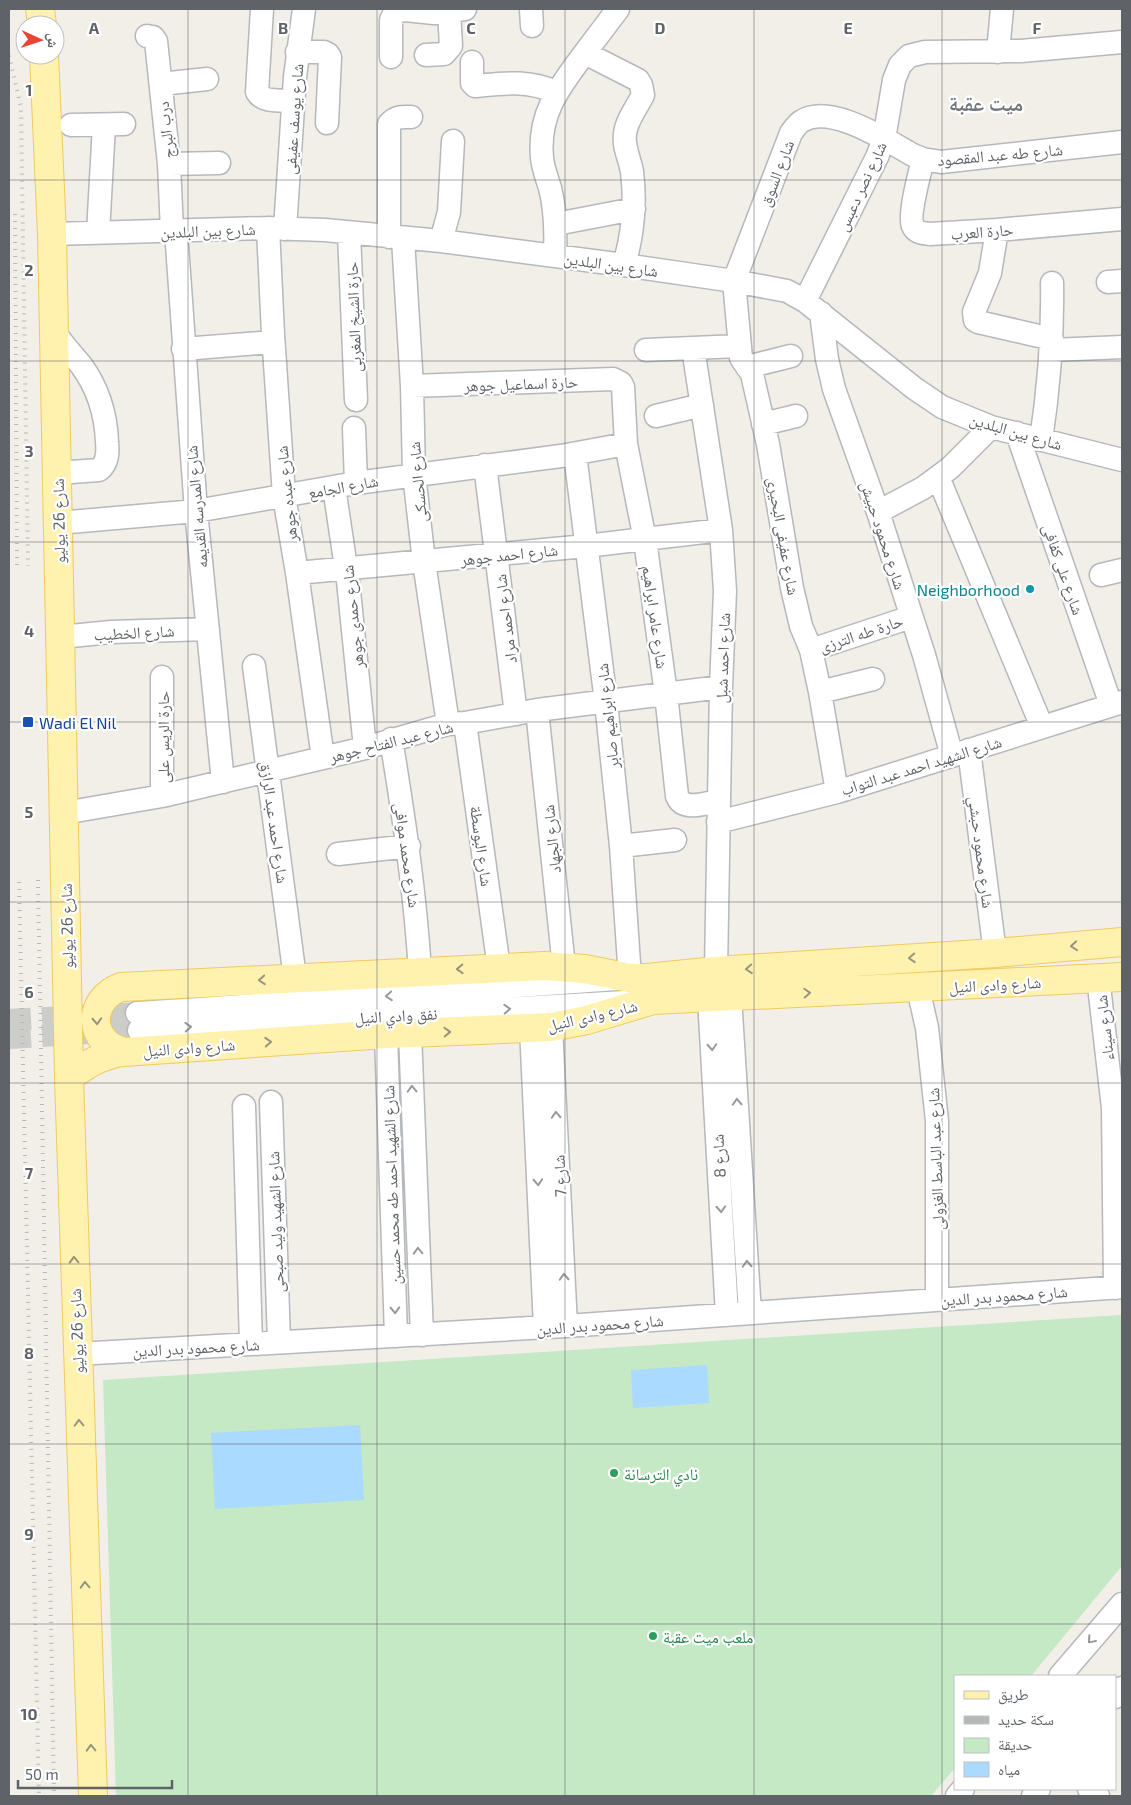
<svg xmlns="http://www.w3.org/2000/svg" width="1131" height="1805" viewBox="0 0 1131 1805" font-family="'Exo 2','Noto Naskh Arabic',sans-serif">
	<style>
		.green { fill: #c5e8c5 }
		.water { fill: #aadaff }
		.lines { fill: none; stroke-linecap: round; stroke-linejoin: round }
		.minor-tunnel { stroke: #ccccc8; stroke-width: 22; stroke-dasharray: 22 11; stroke-linecap: butt }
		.minor-casing { stroke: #b5b8bc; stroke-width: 25 }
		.major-casing { stroke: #f2c960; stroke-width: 30 }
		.minor { stroke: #fff; stroke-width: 22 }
		.major { stroke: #fff2af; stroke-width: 28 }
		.rail { stroke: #b6b7b8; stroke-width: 4; stroke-dasharray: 1 6; stroke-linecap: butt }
		.oneway { stroke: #979581 }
		.oneway2 { stroke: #979a9d }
		.grid { fill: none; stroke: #5f6368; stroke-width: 1; stroke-opacity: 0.55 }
		.culture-dot { fill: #0f9aa8; stroke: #fff; stroke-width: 2 }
		.transit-dot { fill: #1a4fb4; stroke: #fff; stroke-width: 2 }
		.leisure-dot { fill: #2e9e5b; stroke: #fff; stroke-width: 2 }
		.labels { text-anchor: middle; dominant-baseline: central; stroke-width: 4.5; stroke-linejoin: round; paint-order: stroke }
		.street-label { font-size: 16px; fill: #5f6368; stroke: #fff }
		.culture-label { font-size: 16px; fill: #0d838f; stroke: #fff; text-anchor: end }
		.transit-label { font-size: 16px; fill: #164399; stroke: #fff; text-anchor: start }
		.leisure-label { font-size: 16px; fill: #27864d; stroke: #fff; text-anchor: start }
		.district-label { font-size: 21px; font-weight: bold; fill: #70757a; stroke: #fff }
		.grid-label { font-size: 16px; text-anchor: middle; font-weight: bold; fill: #5f6368; stroke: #fff; stroke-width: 4.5; stroke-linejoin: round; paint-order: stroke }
	</style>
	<rect width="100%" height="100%" fill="#f1efe8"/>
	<path class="green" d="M1122,1315V1566L1031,1676H955V1768L931,1796H116L103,1380Z"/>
	<path class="water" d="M707,1365L709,1403L633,1408L631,1370Z
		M360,1425L364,1500L215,1509L211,1433Z"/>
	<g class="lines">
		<path class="minor-tunnel" d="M9,1020L137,1013
			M9,1038L139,1030"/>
		<g class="minor-casing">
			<path id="minor" d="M262,9L257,92C263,103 282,100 293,101
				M531,9L532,26
				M147,36L153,37L156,41L169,164L172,231
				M297,52H324L328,54L330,57L327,123
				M998,52L1002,9
				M585,53L638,80L641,85L643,95C637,107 626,121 625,134C623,147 630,159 632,172C636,204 633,234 624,265
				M426,55L444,54L451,46L449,11
				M391,57V20L395,12L405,10L434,13L465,9
				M472,62V83L475,86C508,83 525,80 557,92
				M161,84L207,79
				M71,125L124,124
				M923,159C920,172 908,216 913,226C916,233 923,233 930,234L997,230L1122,219
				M169,164L219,163
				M556,224L634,209
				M268,228L273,334L284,496L297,573L323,758
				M285,229L295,77L304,9
				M997,230L990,273L974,312L975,320L978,322L1052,339
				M176,231L196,511L223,782
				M98,233L104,125
				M349,233L356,400
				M52,234L268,228L325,230L441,241L624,265L734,281L787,291L805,301L914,388L942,407L991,427L1122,460
				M389,237V124C396,116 402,117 411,117
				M403,239L412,386L414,474L424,562L448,724
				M441,241L449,212L453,141
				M555,256C556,233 556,211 550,188C547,178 543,168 542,158C538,116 557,90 581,58C593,42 606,25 618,9
				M1108,282L1122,281
				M805,301L877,157L884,139L894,80L900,65L909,56L925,52L1021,51L1122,42
				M821,313L827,359L834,389L878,512L924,655L952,756
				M54,331C62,344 72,354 81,365C98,388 106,414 107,442C108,452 108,463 99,470L57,473
				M693,348L721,530L725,591L721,687L716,971
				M183,349L273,342
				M646,350L739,346
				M1052,350L1122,347
				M747,367L791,356
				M412,386L613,379L621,383L623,387L626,444L645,540L666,694L677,796C683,812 705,803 719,801
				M656,416L702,405
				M763,424L796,416
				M354,428L356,483
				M1017,433L1111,705
				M1041,440C1049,387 1053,336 1052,283
				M485,465L516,714
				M938,477L1042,727
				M334,487L348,581L365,748
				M878,512L923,488L950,468L991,427
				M58,523L196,511L356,483L561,456L626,444
				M297,573L586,546L721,530
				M1101,575L1122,570
				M61,637L111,632L208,629
				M811,650L911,617
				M254,666L295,978
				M162,677V796
				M820,692L873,679
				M537,710L564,967
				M465,723L499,968
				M391,739C404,818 415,892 420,971
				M969,750L995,953
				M837,792L820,692L811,650L801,626L792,588L768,444L752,374L741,358L734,281L791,133C794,129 798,123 802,121C831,103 887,141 913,155L923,159L941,162L1122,142
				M64,813L162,796L365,748L448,724L465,723L537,710L721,687
				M718,822L837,792L1122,702
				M621,846L675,840
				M338,854L409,846
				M1098,977L1113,1108L1115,1288
				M918,988L927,1028L937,1121V1300
				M730,997L750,1313
				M709,998L727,1315
				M137,1013L201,1009L630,978L621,846L606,702L575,454
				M551,1027L566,1326
				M531,1028L545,1327
				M139,1030L625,1002
				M410,1033L422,1335
				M386,1034L396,1336
				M271,1102L279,1342
				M244,1106L251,1344
				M77,1354L566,1326L1122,1287
				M1060,1676L1122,1604
				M1115,1697L1122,1688
				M1089,1789L1098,1796
				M957,1796L963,1789
				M1033,1796L1039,1789"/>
		</g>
		<g class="major-casing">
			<path id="major" d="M40,9L42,25
				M44,55L52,234L69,1078L93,1796
				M124,1052C88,1043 86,1000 121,987L544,966L585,969L630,978H647L716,971L995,953L1122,942
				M69,1078C85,1064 102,1055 124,1052L386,1034L551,1027L587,1020L653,1000L1122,977"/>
		</g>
		<use href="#minor" class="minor"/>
		<use href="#major" class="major"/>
		<path class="rail" d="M9,56L21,107L28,566
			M15,214L17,566
			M38,880L54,1796
			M19,882L39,1796"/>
	</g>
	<defs><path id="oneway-chevron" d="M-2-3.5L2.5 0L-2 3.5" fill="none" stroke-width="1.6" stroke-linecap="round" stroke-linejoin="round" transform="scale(1.25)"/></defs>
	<g class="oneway">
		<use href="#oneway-chevron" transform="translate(1074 946) rotate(175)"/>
		<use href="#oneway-chevron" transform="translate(912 958) rotate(176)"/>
		<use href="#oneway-chevron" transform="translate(460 969) rotate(178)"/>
		<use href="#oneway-chevron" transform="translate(749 969) rotate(176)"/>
		<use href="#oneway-chevron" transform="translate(262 980) rotate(176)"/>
		<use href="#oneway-chevron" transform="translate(807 993) rotate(-3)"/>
		<use href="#oneway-chevron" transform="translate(97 1021) rotate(87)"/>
		<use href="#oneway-chevron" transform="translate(447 1032) rotate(-2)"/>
		<use href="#oneway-chevron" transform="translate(268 1042) rotate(-4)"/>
		<use href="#oneway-chevron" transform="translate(74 1260) rotate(-92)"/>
		<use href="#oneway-chevron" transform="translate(79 1423) rotate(-92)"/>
		<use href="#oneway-chevron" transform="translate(85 1585) rotate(-92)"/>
		<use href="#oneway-chevron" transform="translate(91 1748) rotate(-92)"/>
	</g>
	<g class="oneway2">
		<use href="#oneway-chevron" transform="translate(389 996) rotate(176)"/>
		<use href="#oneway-chevron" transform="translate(507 1009) rotate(-3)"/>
		<use href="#oneway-chevron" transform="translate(188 1027) rotate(-3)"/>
		<use href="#oneway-chevron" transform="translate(712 1047) rotate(87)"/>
		<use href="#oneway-chevron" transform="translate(412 1089) rotate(-92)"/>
		<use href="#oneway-chevron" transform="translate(737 1102) rotate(-93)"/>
		<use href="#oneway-chevron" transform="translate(556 1115) rotate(-93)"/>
		<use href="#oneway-chevron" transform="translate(538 1182) rotate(87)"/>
		<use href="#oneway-chevron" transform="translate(721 1209) rotate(87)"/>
		<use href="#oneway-chevron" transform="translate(418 1251) rotate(-92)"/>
		<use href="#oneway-chevron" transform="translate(747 1264) rotate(-93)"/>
		<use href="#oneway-chevron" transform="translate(564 1277) rotate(-93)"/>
		<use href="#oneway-chevron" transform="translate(395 1310) rotate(88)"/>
		<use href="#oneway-chevron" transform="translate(1091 1640) rotate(131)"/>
	</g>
	<path class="grid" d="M188,9V1796M377,9V1796M565,9V1796M754,9V1796M942,9V1796M9,180H1122M9,361H1122M9,542H1122M9,722H1122M9,902H1122M9,1083H1122M9,1264H1122M9,1444H1122M9,1624H1122"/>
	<circle class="culture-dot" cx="1030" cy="589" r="5"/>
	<rect class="transit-dot" x="22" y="716" width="12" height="12" rx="2.5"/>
	<g class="leisure-dot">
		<circle cx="614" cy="1473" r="5"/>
		<circle cx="653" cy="1636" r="5"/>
	</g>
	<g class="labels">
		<g class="street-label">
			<text transform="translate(293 119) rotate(-86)">شارع يوسف عفيفى</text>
			<text transform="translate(165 130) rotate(-96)">درب البرج</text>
			<text transform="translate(1000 154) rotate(-5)">شارع طه عبد المقصود</text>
			<text transform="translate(776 173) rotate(-69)">شارع السوق</text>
			<text transform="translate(861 186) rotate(-65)">شارع نصر دعبس</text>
			<text transform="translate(208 230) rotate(-2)">شارع بين البلدين</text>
			<text transform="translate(982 231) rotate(-4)">حارة العرب</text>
			<text transform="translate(611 264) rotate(8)">شارع بين البلدين</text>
			<text transform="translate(353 317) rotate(-92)">حارة الشيخ المغربى</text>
			<text transform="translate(521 383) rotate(-2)">حارة اسماعيل جوهر</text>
			<text transform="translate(1016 431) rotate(16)">شارع بين البلدين</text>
			<text transform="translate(417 482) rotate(-95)">شارع الحسكى</text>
			<text transform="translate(343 486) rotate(-10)">شارع الجامع</text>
			<text transform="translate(286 494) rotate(-96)">شارع عبده جوهر</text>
			<text transform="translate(196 507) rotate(-95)">شارع المدرسه القديمه</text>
			<text transform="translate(58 521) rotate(-91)">شارع 26 يوليو</text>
			<text transform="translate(884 535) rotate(72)">شارع محمود حبيش</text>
			<text transform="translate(784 536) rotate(80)">شارع عفيفى البحيرى</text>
			<text transform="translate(509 554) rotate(-6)">شارع احمد جوهر</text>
			<text transform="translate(1064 569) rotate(71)">شارع على كفافى</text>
			<text transform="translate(352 617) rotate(-96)">شارع حمدى جوهر</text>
			<text transform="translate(656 617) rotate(82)">شارع عامر ابراهيم</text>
			<text transform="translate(505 619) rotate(-97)">شارع احمد مراد</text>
			<text transform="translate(134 632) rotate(-3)">شارع الخطيب</text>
			<text transform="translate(861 633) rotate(-18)">حارة طه الترزى</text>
			<text transform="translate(722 658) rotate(-88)">شارع احمد شبل</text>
			<text transform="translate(607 716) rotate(-96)">شارع ابراهيم صابر</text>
			<text transform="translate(162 737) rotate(-90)">حارة الريس على</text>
			<text transform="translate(391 741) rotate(-14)">شارع عبد الفتاح جوهر</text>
			<text transform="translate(921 765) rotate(-17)">شارع الشهيد احمد عبد التواب</text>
			<text transform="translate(275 822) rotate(82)">شارع احمد عبد الرازق</text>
			<text transform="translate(551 839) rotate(-96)">شارع الجهاد</text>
			<text transform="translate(482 846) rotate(82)">شارع البوسطة</text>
			<text transform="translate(982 852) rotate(83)">شارع محمود حبشي</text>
			<text transform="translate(408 855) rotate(82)">شارع محمد موافى</text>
			<text transform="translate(66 926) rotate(-91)">شارع 26 يوليو</text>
			<text transform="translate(995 984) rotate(-3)">شارع وادى النيل</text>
			<text transform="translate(396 1015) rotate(-3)">نفق وادي النيل</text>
			<text transform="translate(592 1015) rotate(-13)">شارع وادى النيل</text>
			<text transform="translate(1104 1028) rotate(-96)">شارع سيناء</text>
			<text transform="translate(189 1047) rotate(-4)">شارع وادى النيل</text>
			<text transform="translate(718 1156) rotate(-93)">شارع 8</text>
			<text transform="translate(935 1159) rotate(-92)">شارع عبد الباسط الغزولى</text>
			<text transform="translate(559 1176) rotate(-93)">شارع 7</text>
			<text transform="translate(391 1185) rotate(-92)">شارع الشهيد احمد طه محمد حسين</text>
			<text transform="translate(275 1222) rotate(-92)">شارع الشهيد وليد صبحى</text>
			<text transform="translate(1004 1295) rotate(-4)">شارع محمود بدر الدين</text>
			<text transform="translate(600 1324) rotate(-4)">شارع محمود بدر الدين</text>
			<text transform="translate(76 1331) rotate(-92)">شارع 26 يوليو</text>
			<text transform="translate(196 1347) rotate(-3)">شارع محمود بدر الدين</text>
		</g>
		<g class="culture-label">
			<text x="1020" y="589">Neighborhood</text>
		</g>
		<g class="transit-label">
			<text x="39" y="722">Wadi El Nil</text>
		</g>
		<g class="leisure-label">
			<text x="624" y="1473">نادي الترسانة</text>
			<text x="663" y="1636">ملعب ميت عقبة</text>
		</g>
		<g class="district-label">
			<text x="986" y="102">ميت عقبة</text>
		</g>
	</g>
	<g class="grid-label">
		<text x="94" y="34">A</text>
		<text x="283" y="34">B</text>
		<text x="471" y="34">C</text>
		<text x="660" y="34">D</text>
		<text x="848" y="34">E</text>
		<text x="1037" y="34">F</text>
		<text x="29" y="96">1</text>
		<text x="29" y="276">2</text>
		<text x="29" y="457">3</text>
		<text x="29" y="637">4</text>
		<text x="29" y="818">5</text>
		<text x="29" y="998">6</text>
		<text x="29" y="1179">7</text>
		<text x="29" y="1359">8</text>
		<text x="29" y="1540">9</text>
		<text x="29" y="1720">10</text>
	</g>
	<rect width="1131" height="1805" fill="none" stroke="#5f6368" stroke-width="20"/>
	<rect x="954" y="1675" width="162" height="115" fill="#ffffff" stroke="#bfc1c3"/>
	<rect x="964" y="1691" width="25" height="8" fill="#fff2af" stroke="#bfc1c3"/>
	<text x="998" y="1700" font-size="15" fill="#5f6368">طريق</text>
	<rect x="964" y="1716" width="25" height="8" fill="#b6b7b8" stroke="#bfc1c3"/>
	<text x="998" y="1725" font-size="15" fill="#5f6368">سكة حديد</text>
	<rect x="964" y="1738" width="25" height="15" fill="#c5e8c5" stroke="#bfc1c3"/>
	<text x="998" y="1750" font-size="15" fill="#5f6368">حديقة</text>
	<rect x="964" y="1762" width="25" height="15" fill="#aadaff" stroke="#bfc1c3"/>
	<text x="998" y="1775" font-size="15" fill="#5f6368">مياه</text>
	<g transform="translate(40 40) rotate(93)"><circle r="24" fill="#ffffff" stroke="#bfc1c3"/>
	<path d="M0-4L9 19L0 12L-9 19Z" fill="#ea4335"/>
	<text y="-8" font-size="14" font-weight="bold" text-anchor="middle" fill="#5f6368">ش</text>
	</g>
	<path d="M18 1780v8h154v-8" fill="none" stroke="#5f6368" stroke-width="2.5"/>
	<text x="25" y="1780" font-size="15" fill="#5f6368" stroke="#ffffff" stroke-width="4" paint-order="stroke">50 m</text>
</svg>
